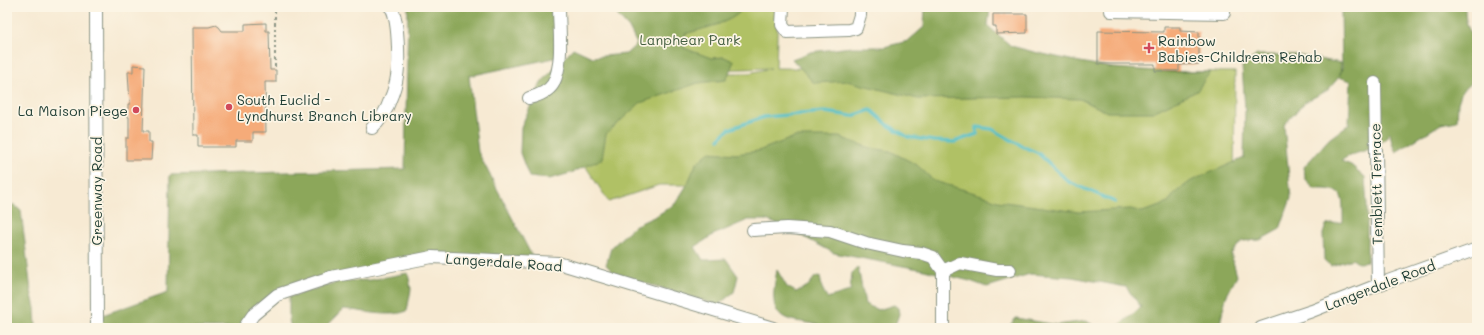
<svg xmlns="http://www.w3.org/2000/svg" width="1484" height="335" viewBox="0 0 1484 335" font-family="Mali,sans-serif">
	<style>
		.green { fill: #b0c165; stroke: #687f4c }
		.forest { fill: #8ca75a; stroke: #567247 }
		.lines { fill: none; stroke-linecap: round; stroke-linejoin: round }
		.stream { stroke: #4dbcc2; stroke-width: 3.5 }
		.building { fill: #f5ab79 }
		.minor-casing { stroke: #8b9484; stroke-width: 14 }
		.path { stroke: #8b9484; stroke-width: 2; stroke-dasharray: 3 3; stroke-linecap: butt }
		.minor { stroke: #fff; stroke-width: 12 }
		.poi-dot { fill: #d1495b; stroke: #fcf5e5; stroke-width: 1.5 }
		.labels { text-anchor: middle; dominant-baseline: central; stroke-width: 3.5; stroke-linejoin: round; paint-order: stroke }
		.park-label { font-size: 14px; fill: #435e40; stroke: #fcf5e5 }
		.poi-label { font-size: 14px; fill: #1f3d34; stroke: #fcf5e5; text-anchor: start }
		.street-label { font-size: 14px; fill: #1f3d34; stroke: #fcf5e5 }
	</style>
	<rect width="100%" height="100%" fill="#fcf5e5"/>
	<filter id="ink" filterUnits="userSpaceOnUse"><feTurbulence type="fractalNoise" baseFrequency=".025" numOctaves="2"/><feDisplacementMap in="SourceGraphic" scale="8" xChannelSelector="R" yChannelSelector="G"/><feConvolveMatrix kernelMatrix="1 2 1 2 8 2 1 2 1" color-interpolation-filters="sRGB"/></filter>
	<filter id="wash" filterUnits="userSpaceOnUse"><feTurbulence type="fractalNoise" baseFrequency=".012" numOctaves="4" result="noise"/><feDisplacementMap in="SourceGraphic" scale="16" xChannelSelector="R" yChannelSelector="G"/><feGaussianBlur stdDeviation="0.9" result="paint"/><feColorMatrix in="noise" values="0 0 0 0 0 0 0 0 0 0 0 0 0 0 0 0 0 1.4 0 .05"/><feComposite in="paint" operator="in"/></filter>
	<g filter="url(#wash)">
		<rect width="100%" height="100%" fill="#f7ead3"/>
		<path class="green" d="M658,7H778L776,68L1235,72L1234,196L1183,221L687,185H659L609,202L559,126L669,73H749L771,68L658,72Z"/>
		<path class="forest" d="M408,7H559V57L469,76L478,152L535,262L432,257L277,295L244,328H97V317L168,292L170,175L405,169Z
			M610,7H743C736,23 700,29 685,34L684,48L711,58L724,57L734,61L726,80L698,83L640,103L606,134L602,159L571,173L549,179L529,177L520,153L521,128L525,118L541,83L573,48L592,57L626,54L637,44L629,28Z
			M925,7H992L990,8L988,26L1011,46L1034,52L1075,61L1113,68L1173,72H1210L1197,91L1153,112H1107L1080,99L1026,97L918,99L847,81L814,83L792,59L811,52L851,47H884L908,41L924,27Z
			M1339,7H1465C1465,19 1466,31 1477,38V77L1462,91L1458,103L1457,121L1441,124L1396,152L1392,144L1390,132C1388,135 1385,140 1382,142C1372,152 1353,151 1341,161L1351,165L1365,177L1367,205V262L1358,263L1352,259L1331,266L1324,260L1323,234L1326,225L1343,222C1343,194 1345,188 1314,189L1305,178L1304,167L1329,139L1349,124L1351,81L1339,77L1328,90L1305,102L1284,125L1291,198L1280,229L1260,240L1242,241L1231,254L1237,276L1226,297L1219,328H1116L1141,307L1126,287L1072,277L1030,274L987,287L970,281L924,270L834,253L787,228L766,220H748L713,235L695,247L703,260L726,259L738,276L734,292L718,305L615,274L606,265L611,248L634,226L656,216L675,204L687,185L696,164L709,152L736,154L758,151L795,137H839L870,148L890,151L917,165L934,181L985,196L997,201L1079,212L1131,209L1142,212L1161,206L1169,201L1175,193L1191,181L1244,158L1245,109L1242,66L1257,55H1296L1341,63L1340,75L1342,68L1341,11Z
			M13,204L21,211L31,291L35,308L36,328H7V303L9,301L7,286V211Z
			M858,267L865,304L878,310L894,305L898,308L899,314L894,328H826C818,323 811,324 802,322C795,321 787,320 781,315C769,307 775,282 777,270L787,287L796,292L808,286L815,277L820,276L822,288L827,298L850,291L852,273Z
			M408,273L411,289L407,311C390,318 363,311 344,309L327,326L328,328H291L289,320V297L341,281L370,280Z
			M1016,318L1057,325L1086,321L1099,328H1010V325Z"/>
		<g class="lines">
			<path class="stream" d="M719,139L729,129L764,117L825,112L852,116L871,110L888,125L908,137L934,141L954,142L977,134V127L992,129L1022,146L1038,153L1069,182L1115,202"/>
		</g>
		<g id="blocks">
			<path class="building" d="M993,14H1027V33L996,34V26H993Z
				M266,23V31H269L270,70H276V82H265L266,132H253V141H236V147H198V135H193L192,27H209L216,25L219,27L222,31H245V24Z
				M1164,27H1180V31L1199,32V64L1179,65V71H1155V64H1098V31L1164,32Z
				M133,65L145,66L143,131H149V142H152L151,160H126V138H129V117H128V104H130L128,72H133Z"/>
		</g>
	</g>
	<g filter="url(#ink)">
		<use href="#blocks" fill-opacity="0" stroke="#8b9484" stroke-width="1"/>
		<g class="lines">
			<g class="minor-casing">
				<path id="minor" d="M96,7L97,328
					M783,7L782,25L787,32L849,30L856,28L860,15V7
					M1111,7V11L1224,13V7
					M1375,83L1378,285
					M529,98C537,96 548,92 553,84C564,63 559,30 559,7
					M372,128C381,120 386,112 390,100C393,93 396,84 397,76C399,65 399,13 390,7
					M753,230L787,228L830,231L866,243L903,251L921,253L933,257L943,271
					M244,328L253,315L277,295L331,277L432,257L558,263L773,328
					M943,328V271L960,263L997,270H1010
					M1261,328L1312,311L1388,281L1477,249"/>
			</g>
			<path class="path" d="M275,67V7"/>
			<use href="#minor" class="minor"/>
		</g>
	</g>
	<g class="poi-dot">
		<path d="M1147 42h4v4h4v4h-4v4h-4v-4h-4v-4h4z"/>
		<circle cx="229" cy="107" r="4"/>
		<circle cx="136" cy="110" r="4"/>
	</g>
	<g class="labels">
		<g class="park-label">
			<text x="690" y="39">Lanphear Park</text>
		</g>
		<g class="poi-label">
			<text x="1158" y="40">Rainbow<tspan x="1158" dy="16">Babies-Childrens Rehab</tspan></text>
			<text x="237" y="99">South Euclid -<tspan x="237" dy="16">Lyndhurst Branch Library</tspan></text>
			<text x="128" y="110" text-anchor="end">La Maison Piege</text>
		</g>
		<g class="street-label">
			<text transform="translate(1376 184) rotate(-91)">Temblett Terrace</text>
			<text transform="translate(96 191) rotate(-90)">Greenway Road</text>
			<text transform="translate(504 262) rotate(4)">Langerdale Road</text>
			<text transform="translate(1380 285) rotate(-21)">Langerdale Road</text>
		</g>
	</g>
	<rect width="1484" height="335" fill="none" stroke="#fcf5e5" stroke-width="24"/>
</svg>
